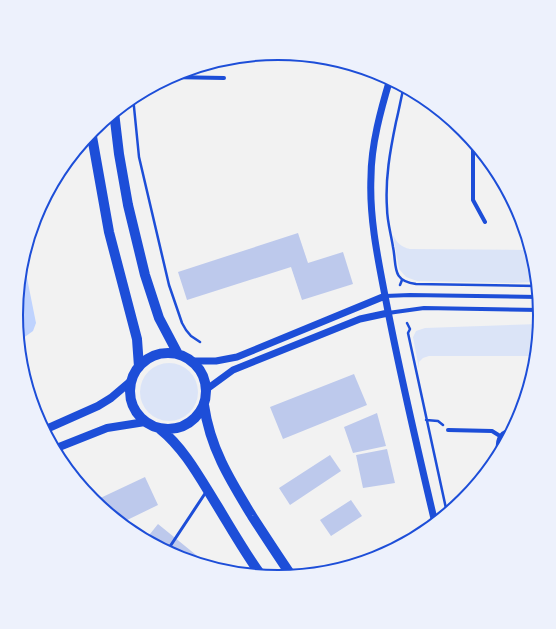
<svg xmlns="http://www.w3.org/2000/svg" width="556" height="629" viewBox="0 0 556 629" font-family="'Source Serif 4',serif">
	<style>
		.green { fill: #dbe4f7 }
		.water { fill: #bfd3fe }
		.building { fill: #bdc9ec }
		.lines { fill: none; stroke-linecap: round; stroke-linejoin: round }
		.path { stroke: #1d4ed8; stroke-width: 2.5 }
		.service { stroke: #1d4ed8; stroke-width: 3 }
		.minor { stroke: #1d4ed8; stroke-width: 4 }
		.tertiary { stroke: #1d4ed8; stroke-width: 7 }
		.secondary { stroke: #1d4ed8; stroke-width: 8 }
		.primary { stroke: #1d4ed8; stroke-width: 10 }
		.rim { fill: none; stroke: #1d4ed8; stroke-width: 2 }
	</style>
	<rect width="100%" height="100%" fill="#f2f2f2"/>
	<path class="green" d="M393,235C397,243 401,247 410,249L531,250L535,264L537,281L533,282L513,283L417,281L406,277L399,269Z
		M539,324L536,356H429L423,358L419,362V369L413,337L416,331L425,328Z
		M140 392a29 29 0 1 1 58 0a29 29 0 1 1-58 0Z"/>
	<path class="water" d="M23,258L36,323L33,331L19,341L16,314Z"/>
	<path class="building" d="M298,233L308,263L343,252L353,284L302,300L291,267L187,300L178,272Z
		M354,374L367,405L283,439L270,407Z
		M377,413L386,446L353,453L344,427Z
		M387,449L395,483L363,488L356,455Z
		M330,455L341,471L290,505L279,488Z
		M145,477L158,505L121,523L94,501Z
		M351,500L362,516L331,536L320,520Z
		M158,524L201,559L197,563L178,556L146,539Z"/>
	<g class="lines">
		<path class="path" d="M404,86C401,98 399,110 396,122C390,151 385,179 387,208C387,221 391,234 393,247C397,266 391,281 416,284L537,286
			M397,87L419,94
			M133,97L139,157L169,285L182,323L186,330L191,336L200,342
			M400,285L402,280
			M407,323L410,329L408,333L447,513
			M426,420L438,421L443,425"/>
		<path class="service" d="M167,551L206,492"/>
		<path class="minor" d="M169,77L224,78
			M473,141V200L485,222
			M385,296L410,295L538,297
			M388,313L424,308L540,310
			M448,430L492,431L500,436
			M499,454C496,443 498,432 512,430"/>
		<path class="tertiary" d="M390,79C381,109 371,145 371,177C369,220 379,264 387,306C401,379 418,451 435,523
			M192,361H216L237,357L385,296
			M207,389L233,370L360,319L388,313"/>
		<path class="secondary" d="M44,430L98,406L111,398L131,381
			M54,449L107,428L145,422"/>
		<path class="primary" d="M114,112L119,154L128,205L145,275L159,318L178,354
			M91,131L109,232L137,339L139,367
			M130 391a38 38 0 1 1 76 0a38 38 0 1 1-76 0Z
			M204,405C210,448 230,480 252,516C265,536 278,556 291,575
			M160,429C185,449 201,480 218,507C232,530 245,553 261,575"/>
	</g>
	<path d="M0 0H556V629H0ZM23 315a255 255 0 1 1 510 0a255 255 0 1 1-510 0Z" fill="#edf1fc" fill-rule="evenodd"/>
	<path class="rim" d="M23 315a255 255 0 1 1 510 0a255 255 0 1 1-510 0Z"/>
</svg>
